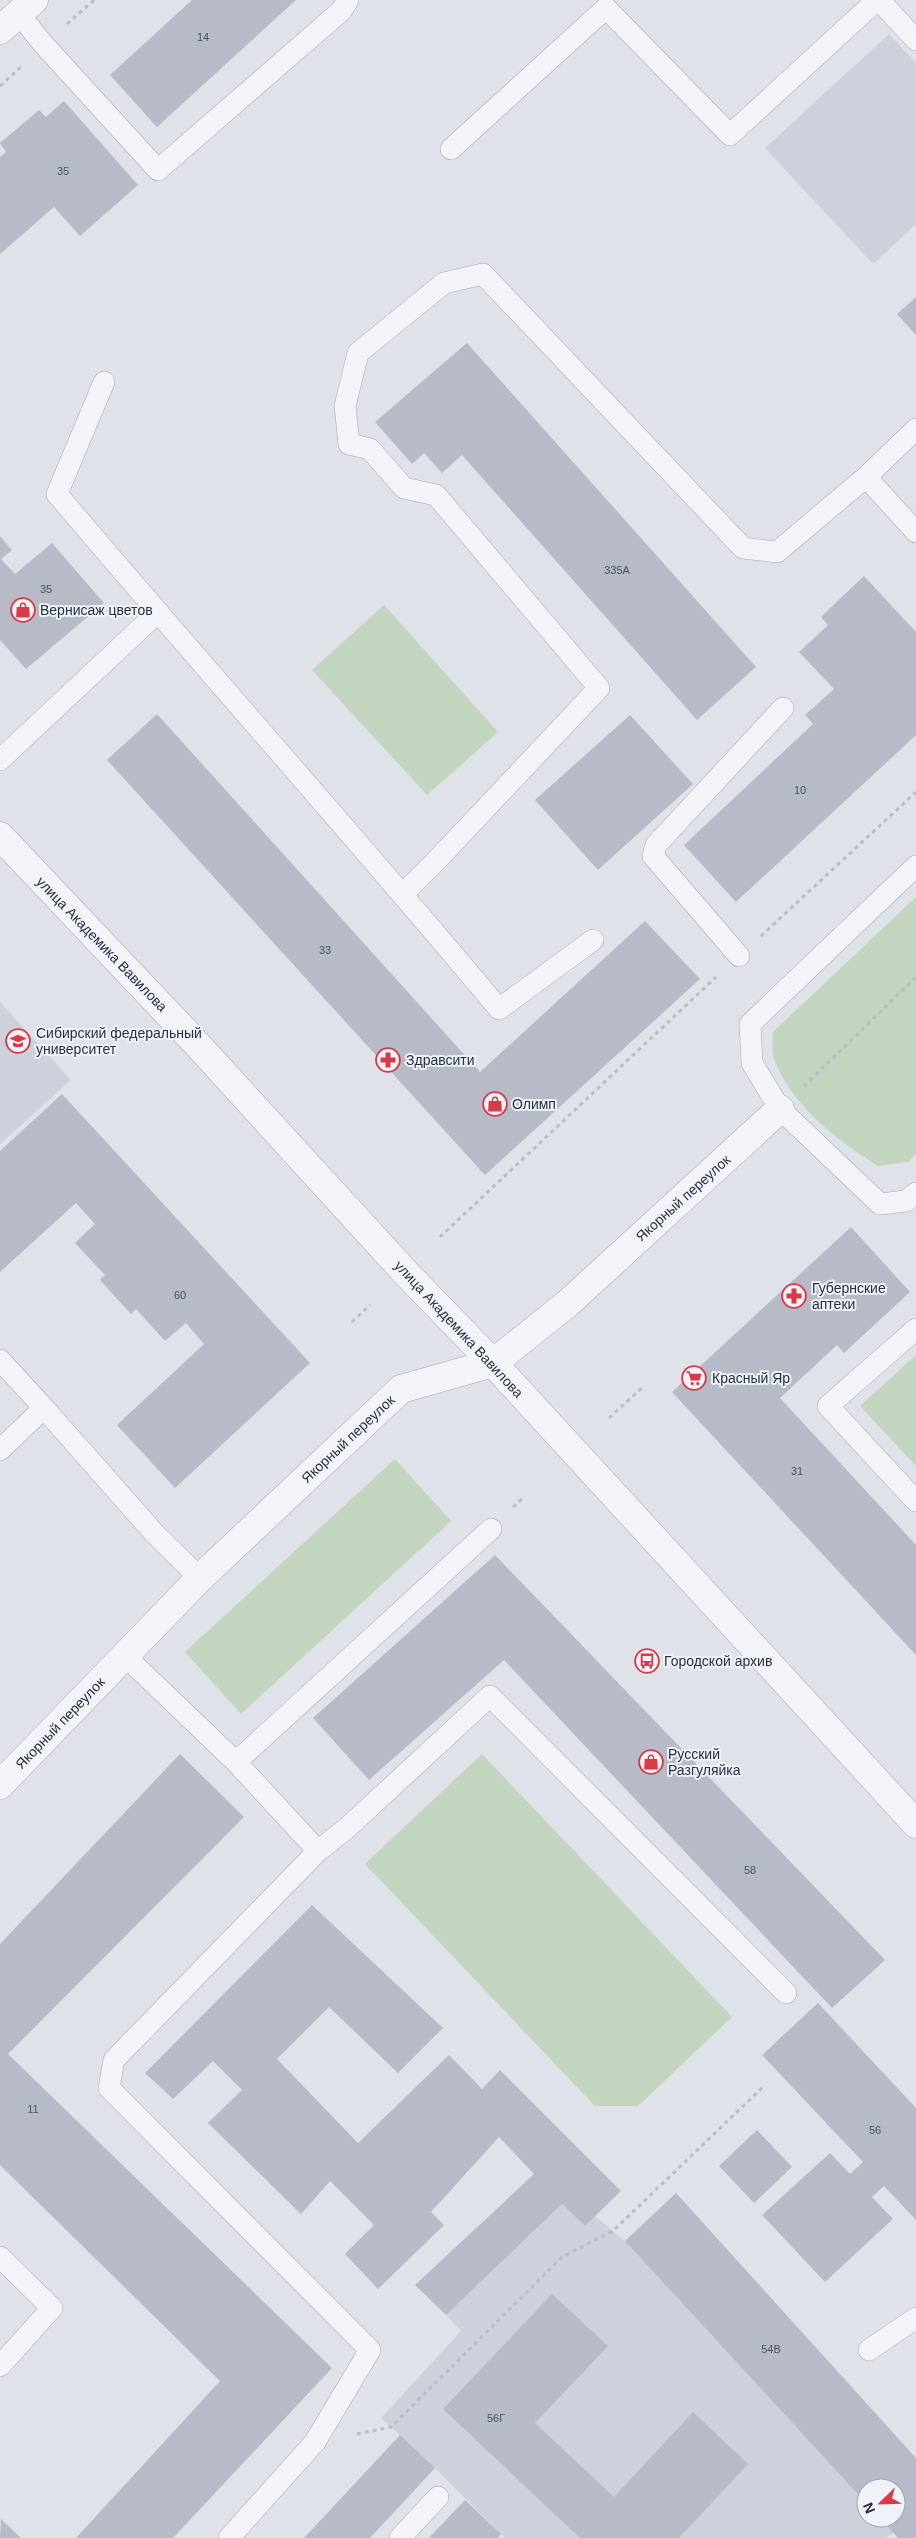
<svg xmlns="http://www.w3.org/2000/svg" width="916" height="2538" viewBox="0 0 916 2538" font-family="Helvetica,sans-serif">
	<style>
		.built { fill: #cdd1dc }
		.green { fill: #c3d4bf }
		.building { fill: #b6bbc7 }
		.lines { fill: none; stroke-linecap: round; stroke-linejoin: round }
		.service-casing { stroke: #a4a9b4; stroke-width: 22 }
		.minor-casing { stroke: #a4a9b4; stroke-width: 29 }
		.tertiary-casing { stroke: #a4a9b4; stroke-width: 29 }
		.path { stroke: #b9bdc4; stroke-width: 3; stroke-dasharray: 4 4; stroke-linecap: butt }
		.service { stroke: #f2f4f7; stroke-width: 21 }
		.minor { stroke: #f2f4f7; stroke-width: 28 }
		.tertiary { stroke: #f2f4f7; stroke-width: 28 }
		.labels { text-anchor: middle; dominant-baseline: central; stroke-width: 4; stroke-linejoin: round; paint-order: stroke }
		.number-label { font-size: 11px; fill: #4b5263 }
		.poi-label { font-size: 14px; fill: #272f42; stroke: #eff2f7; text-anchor: start }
		.street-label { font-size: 14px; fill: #272f42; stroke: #eff2f7 }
	</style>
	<rect width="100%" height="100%" fill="#dfe2e9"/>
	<path class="built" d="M889,34L916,63V224L873,264L765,148Z
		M0,1002L71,1080L0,1144Z
		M562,2204L585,2226L595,2216L625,2241L866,2503V2518H880L894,2533L885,2538H505L435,2468L381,2418L461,2331L446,2315Z"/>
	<path class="green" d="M384,605L498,732L427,795L312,670Z
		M916,897V1154L908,1162L878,1166C837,1140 792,1106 774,1059C771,1051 773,1040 773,1032Z
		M916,1355V1466L860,1406Z
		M395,1459L451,1521L241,1714L185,1652Z
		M482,1754L732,2017L638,2106H595L365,1864Z"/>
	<path class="building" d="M192,0H296L157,127L110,75Z
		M64,101L138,185L80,236L54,207L0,254V157L6,152L0,143L39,110L46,117Z
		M916,297V335L897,314Z
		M467,343L756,667L697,720L462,455L442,473L424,453L412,464L375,422Z
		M0,536L12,550L1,559L15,574L52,543L104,603L26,669L0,640Z
		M864,576L916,632V735L736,902L684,845L813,724L805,715L834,689L799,652L828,625L821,617Z
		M157,714L480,1072L645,921L700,979L485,1175L107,760Z
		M630,715L693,784L598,870L535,800Z
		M62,1094L310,1363L175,1488L117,1425L204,1344L186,1323L165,1341L136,1309L131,1314L100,1280L105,1275L75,1243L95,1224L76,1203L0,1272V1151Z
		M851,1227L910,1292L844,1353L837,1345L780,1398L916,1545V1655L672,1392Z
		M495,1555L885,1960L832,2008L504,1660L369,1780L313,1718Z
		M180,1754L244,1817L8,2054L332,2368L173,2538H76L220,2381L0,2165V1944Z
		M312,1905L443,2028L398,2073L329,2007L277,2059L358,2143L449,2055L482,2089L500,2070L621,2191L585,2226L562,2204L446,2315L415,2285L534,2174L499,2137L431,2212L444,2225L378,2289L345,2254L374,2225L330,2181L301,2214L208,2123L242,2090L213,2061L173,2099L145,2073Z
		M818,2003L916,2108V2220L884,2186L872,2197L893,2219L825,2282L762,2215L830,2153L850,2174L863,2162L762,2055Z
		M757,2130L792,2167L754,2203L719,2166Z
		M676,2193L916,2458V2538H898L880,2518H896V2488H866V2503L625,2241Z
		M552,2294L608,2346L535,2423L614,2497L693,2412L748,2464L679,2538H580L443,2409Z
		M400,2435L435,2468L370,2538H304Z
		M465,2500L501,2534L498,2538H429Z
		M1,2519L21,2538H0Z"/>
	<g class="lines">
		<g class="service-casing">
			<path id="service" d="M879,0L916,40
				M19,14L44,45L158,170L341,11L348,0
				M451,149L606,8L730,135L877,0
				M104,382L57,494C203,667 354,835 499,1009L593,940
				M866,477L916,532
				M0,760L157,613
				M916,866L750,1024L752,1063L780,1109L880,1204L906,1201L916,1193
				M403,894L436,861L599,688L436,495L404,488L370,449L349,444L345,406L358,353L444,283L483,274L743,548L777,552L866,477L916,429
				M739,956L653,856L656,845L783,708
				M916,1329L828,1406L916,1501
				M0,1360L44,1408
				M0,1450L44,1408L155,1534L200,1578
				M125,1656L236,1762L318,1851L114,2060L109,2088L370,2350L315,2442L229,2538
				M236,1762L491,1529
				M318,1851L347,1828L490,1696L786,1993
				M0,2257L52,2308L0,2366
				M869,2350L916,2318
				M400,2538L438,2497"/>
		</g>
		<g class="minor-casing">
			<path id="minor" d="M0,30L34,0
				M0,1785L200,1578L401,1389L493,1363L567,1304L780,1109"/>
		</g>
		<g class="tertiary-casing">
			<path id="tertiary" d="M0,836L195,1042L404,1271L493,1363L916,1824"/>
		</g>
		<path class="path" d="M67,24L94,0
			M0,86L22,66
			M761,936L916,792
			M804,1086L916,977
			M440,1237L716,977
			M352,1322L370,1305
			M609,1418L644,1386
			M513,1507L525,1496
			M357,2434L391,2427L562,2257L613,2231L764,2086"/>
		<use href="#service" class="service"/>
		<use href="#minor" class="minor"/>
		<use href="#tertiary" class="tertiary"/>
	</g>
	<defs>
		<g id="shop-ring" transform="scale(1.25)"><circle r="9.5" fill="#eff2f7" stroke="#d83a48" stroke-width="1.5"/><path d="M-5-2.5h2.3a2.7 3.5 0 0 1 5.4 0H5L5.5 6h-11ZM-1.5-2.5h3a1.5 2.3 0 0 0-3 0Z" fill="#d83a48"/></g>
		<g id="university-ring" transform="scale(1.25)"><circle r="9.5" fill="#eff2f7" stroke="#d83a48" stroke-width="1.5"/><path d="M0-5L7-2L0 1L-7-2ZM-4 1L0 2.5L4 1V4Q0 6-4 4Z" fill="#d83a48"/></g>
		<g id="pharmacy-ring" transform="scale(1.25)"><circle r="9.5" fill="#eff2f7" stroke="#d83a48" stroke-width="1.5"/><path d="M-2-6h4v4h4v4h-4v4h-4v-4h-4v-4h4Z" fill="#d83a48"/></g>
		<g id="supermarket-ring" transform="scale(1.25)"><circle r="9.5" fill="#eff2f7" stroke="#d83a48" stroke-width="1.5"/><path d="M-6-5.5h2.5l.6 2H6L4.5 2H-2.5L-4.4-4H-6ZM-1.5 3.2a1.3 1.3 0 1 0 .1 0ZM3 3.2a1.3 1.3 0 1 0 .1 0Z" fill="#d83a48"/></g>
		<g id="bus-ring" transform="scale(1.25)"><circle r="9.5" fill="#eff2f7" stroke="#d83a48" stroke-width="1.5"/><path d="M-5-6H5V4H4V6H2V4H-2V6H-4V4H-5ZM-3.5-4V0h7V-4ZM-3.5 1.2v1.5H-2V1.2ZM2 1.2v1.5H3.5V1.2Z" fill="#d83a48"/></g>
	</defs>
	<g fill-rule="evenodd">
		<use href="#shop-ring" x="23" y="610"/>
		<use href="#university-ring" x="18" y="1041"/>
		<use href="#pharmacy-ring" x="388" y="1060"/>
		<use href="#shop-ring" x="495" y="1104"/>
		<use href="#pharmacy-ring" x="794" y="1296"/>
		<use href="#supermarket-ring" x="694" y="1378"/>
		<use href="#bus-ring" x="647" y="1661"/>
		<use href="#shop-ring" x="651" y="1762"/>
	</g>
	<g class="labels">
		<g class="number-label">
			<text x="203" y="37">14</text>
			<text x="63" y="171">35</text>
			<text x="617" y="570">335А</text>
			<text x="46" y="589">35</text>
			<text x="800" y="790">10</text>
			<text x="325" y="950">33</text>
			<text x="180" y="1295">60</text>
			<text x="797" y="1471">31</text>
			<text x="750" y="1870">58</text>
			<text x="33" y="2109">11</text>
			<text x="875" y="2130">56</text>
			<text x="771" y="2349">54В</text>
			<text x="496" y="2418">56Г</text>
		</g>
		<g class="poi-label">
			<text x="40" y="610">Вернисаж цветов</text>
			<text x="36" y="1033">Сибирский федеральный<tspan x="36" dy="16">университет</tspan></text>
			<text x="406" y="1060">Здравсити</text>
			<text x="512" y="1104">Олимп</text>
			<text x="812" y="1288">Губернские<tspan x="812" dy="16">аптеки</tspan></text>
			<text x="712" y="1378">Красный Яр</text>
			<text x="664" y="1661">Городской архив</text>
			<text x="668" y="1754">Русский<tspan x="668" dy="16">Разгуляйка</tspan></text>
		</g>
		<g class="street-label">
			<text transform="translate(102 944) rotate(46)">улица Академика Вавилова</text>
			<text transform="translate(683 1198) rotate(-42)">Якорный переулок</text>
			<text transform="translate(459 1329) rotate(47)">улица Академика Вавилова</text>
			<text transform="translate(348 1439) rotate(-43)">Якорный переулок</text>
			<text transform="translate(60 1723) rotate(-46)">Якорный переулок</text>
		</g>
	</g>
	<g transform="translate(881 2503) rotate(247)"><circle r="24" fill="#eff2f7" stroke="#9fa4af"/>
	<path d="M0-4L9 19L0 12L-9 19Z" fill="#d83a48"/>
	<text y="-8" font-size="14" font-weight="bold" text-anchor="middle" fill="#272f42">N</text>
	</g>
</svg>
